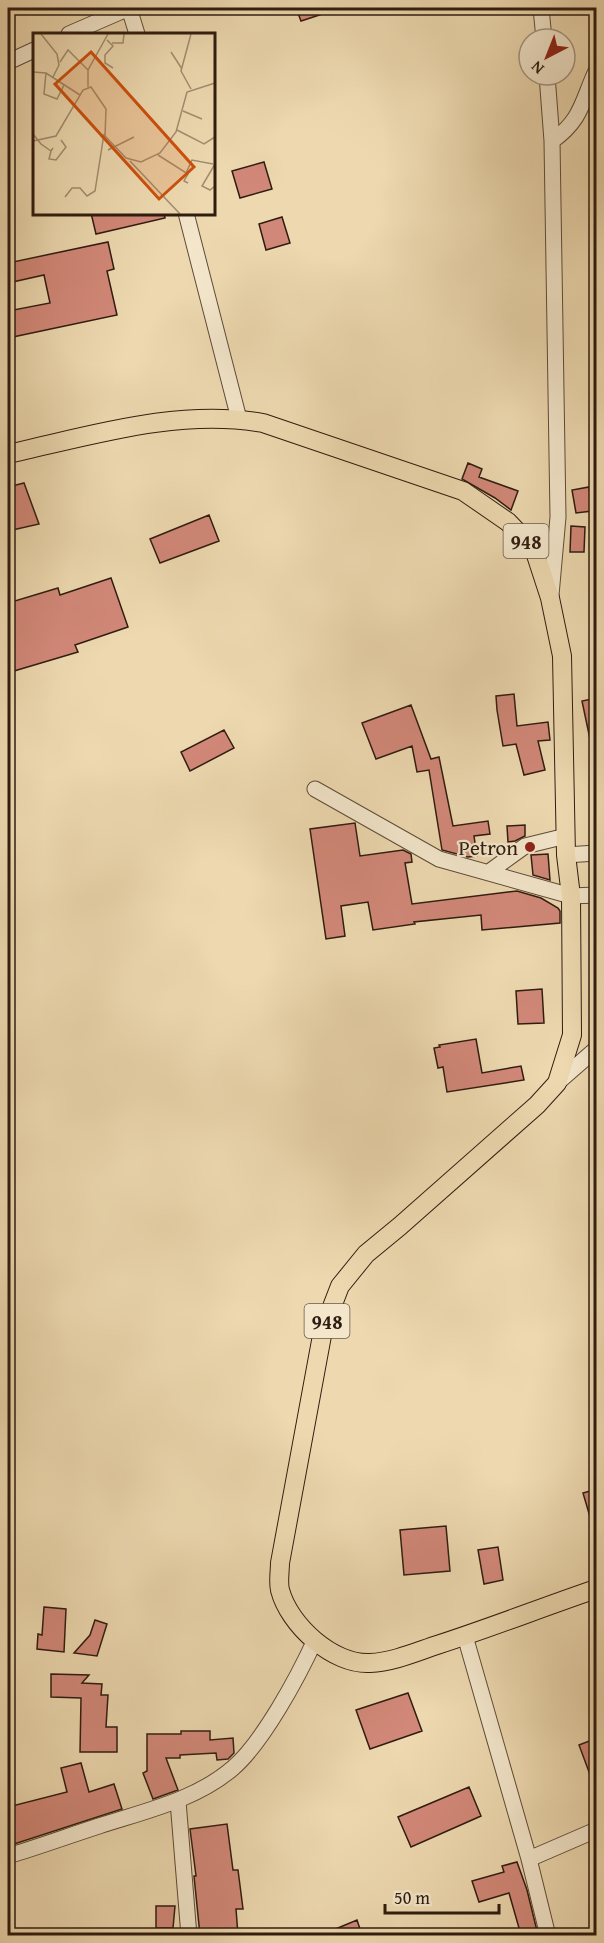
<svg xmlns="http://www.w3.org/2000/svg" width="604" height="1943" viewBox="0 0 604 1943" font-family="'Gentium Book Plus',serif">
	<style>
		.building { fill: #d28879; stroke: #2f1c10; stroke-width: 1.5 }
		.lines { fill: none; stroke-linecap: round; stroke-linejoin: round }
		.minor-casing { stroke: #5e4b38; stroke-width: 17 }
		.major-casing { stroke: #2f1c10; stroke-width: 20 }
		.minor { stroke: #f3e6cb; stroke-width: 15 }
		.major { stroke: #edd8af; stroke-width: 18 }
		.poi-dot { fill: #8f2418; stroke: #f3e6cb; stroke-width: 2 }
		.labels { text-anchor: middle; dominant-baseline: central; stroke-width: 4.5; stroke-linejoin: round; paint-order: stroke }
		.shield { fill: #f3e6cb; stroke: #6a5948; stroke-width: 1.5 }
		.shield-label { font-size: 20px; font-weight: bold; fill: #2f1c10 }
		.poi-label { font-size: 21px; fill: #2f1c10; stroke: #f3e6cb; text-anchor: end }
		.inset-road { fill: none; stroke: #a18d6f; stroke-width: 1.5 }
		.view { fill: #cc500d; fill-opacity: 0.15; stroke: #cc500d; stroke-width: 3 }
		.inset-edge { fill: none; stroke: #2f1c10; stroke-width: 3 }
	</style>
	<rect width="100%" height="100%" fill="#edd8af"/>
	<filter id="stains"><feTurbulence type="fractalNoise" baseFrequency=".00333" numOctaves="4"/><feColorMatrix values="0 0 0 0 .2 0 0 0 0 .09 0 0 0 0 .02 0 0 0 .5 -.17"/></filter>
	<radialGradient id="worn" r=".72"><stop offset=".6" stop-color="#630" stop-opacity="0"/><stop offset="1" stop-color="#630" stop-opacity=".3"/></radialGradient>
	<path class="building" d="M296,8H335V10L301,21Z
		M264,162L272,189L240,198L232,171Z
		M91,213H164L165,218L96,234Z
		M282,217L290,243L266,250L259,224Z
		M108,242L114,269L107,271L117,315L8,338V311L50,303L44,275L8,283V263Z
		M468,463L482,469L479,477L518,491L511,510L495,498L462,479Z
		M24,483L39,524L8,531V487Z
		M589,487L592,511L576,513L572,490Z
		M209,515L219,541L160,563L150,539Z
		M571,526L585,527L584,552H570Z
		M111,578L128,627L75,645L78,652L14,671L8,651V603L58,588L60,595Z
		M514,694L517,726L548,722L550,740L538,741L545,770L524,775L516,744L503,746L497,710L496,696Z
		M597,698V743L591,744L582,701Z
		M411,705L431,759L439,757L453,826L488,821L490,834L474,836L477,856L468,857L442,850L429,770L417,772L412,746L376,759L362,723Z
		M224,730L234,748L190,771L181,752Z
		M355,823L360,856L403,850L411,854L412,862L405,863L412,904L517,891L541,898L558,908L560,911V923L482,930L481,915L414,922L415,924L373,930L368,902L341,906L345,936L326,939L310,829Z
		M525,825V836L515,841L508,842L507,826Z
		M548,854L550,880L533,875L531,855Z
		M542,989L544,1023L518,1024L516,991Z
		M476,1039L482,1073L521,1066L524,1080L447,1092L443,1067L438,1068L434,1048L440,1047L439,1045Z
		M597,1489V1527H593L583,1493Z
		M446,1526L450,1571L404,1575L400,1530Z
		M498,1547L503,1580L484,1584L478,1550Z
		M44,1607L66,1609L64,1652L37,1649L38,1634L42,1635Z
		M95,1620L107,1624L97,1656L74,1653L90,1635Z
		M51,1674L89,1675L82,1683L102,1684L101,1695H108L106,1727H117V1752H80L81,1698L51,1697Z
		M408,1693L422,1731L370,1749L356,1710Z
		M181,1731H210V1740L233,1738L234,1753L228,1759L217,1760L216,1753L180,1755V1758H166L178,1790L153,1799L143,1773L147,1771V1734H181Z
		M597,1738V1788H595L579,1745Z
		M81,1763L89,1792L114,1784L122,1809L8,1846V1807L67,1792L61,1768Z
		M469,1787L481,1816L411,1847L398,1817Z
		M227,1824L233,1870H238L243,1909H236L238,1935H200L194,1876H196L190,1829Z
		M517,1862L527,1890L538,1935H521L509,1893L479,1902L472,1881L504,1872L502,1866Z
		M156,1906H175L173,1928H156Z
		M357,1920L362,1935H321Z"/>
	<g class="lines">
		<g class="minor-casing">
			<path id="minor" d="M129,8L137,34
				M541,8L544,39
				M69,34L129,8
				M8,62L34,50
				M547,75L552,141L558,517L551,595
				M552,141C582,120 582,101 596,71
				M186,213L239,419
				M315,789L439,859L571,896L596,895
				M566,855L596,853
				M489,872L525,846L566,836
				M557,1083L596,1049
				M465,1636L529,1859L548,1936
				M178,1801L189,1936
				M8,1856C38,1847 68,1836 99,1826C145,1811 196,1800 233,1768C263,1742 298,1677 315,1640
				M529,1859L596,1830"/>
		</g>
		<g class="major-casing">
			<path id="major" d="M8,454C90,436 178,408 263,423L463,491L508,522L534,549L550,598L562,656L566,855L571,896L572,1035L557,1083L537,1105L400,1226L366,1254L340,1286L323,1330L280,1563C280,1571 278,1582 280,1590C289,1625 333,1665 370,1663C393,1662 416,1652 437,1645C490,1628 543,1607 596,1589"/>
		</g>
		<use href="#minor" class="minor"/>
		<use href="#major" class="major"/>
	</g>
	<circle class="poi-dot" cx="530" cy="847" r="6"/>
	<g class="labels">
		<g class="shield">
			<rect x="503.5" y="524" width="45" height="34" rx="4.5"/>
			<rect x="304.5" y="1304" width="45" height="34" rx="4.5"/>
		</g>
		<g class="shield-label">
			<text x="526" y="541">948</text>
			<text x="327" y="1321">948</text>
		</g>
		<g class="poi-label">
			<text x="518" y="847">Petron</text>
		</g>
	</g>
	<g transform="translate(33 33)">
		<rect width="182" height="182" fill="#edd8af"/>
		<path class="inset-road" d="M8,1L24,21L26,32L20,44M158,1L148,38L158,56M74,7L80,13L72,22V30L80,35M79,10H90L91,1M138,19L149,36M27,29L35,17L55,37M0,39L13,40L47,62M13,40L11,61L24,66L31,52M55,54V37L75,1M150,78L169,86M144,97L171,111L182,104M0,101L8,111L18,118L20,115M0,108L23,103L50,57L58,54L73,76L72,103L93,125L108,129L127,120L143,99L154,59L182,50M82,113L75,117L101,104M18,118L16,126L23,127L33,114L28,107M125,122L155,141L151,148L155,150M97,128L147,181M182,131L169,153L177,157L182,153M153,140L159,127L180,131M32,164L39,155H47L54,163L62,158L71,101"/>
		<path class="view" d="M58,19L161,134L126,166L22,51Z"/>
		<rect width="182" height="182" class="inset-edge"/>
	</g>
	<rect width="604" height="1943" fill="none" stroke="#edd8af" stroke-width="30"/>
	<rect x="9" y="9" width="586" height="1925" fill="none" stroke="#2f1c10" stroke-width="3"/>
	<rect x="15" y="15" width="574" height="1913" fill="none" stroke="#2f1c10" stroke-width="1.5"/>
	<g transform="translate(547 57) rotate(222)"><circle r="28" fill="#f3e6cb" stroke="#a59580" stroke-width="1.5"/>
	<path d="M0-4.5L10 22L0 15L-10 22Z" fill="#8f2418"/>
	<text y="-9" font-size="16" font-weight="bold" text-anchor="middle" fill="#2f1c10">N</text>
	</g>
	<path d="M385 1904v9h114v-9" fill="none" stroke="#2f1c10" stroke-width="3"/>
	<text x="394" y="1904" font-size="18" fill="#2f1c10" stroke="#f3e6cb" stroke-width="4.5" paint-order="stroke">50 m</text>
	<rect width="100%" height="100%" filter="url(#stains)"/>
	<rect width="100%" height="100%" fill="url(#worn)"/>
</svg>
